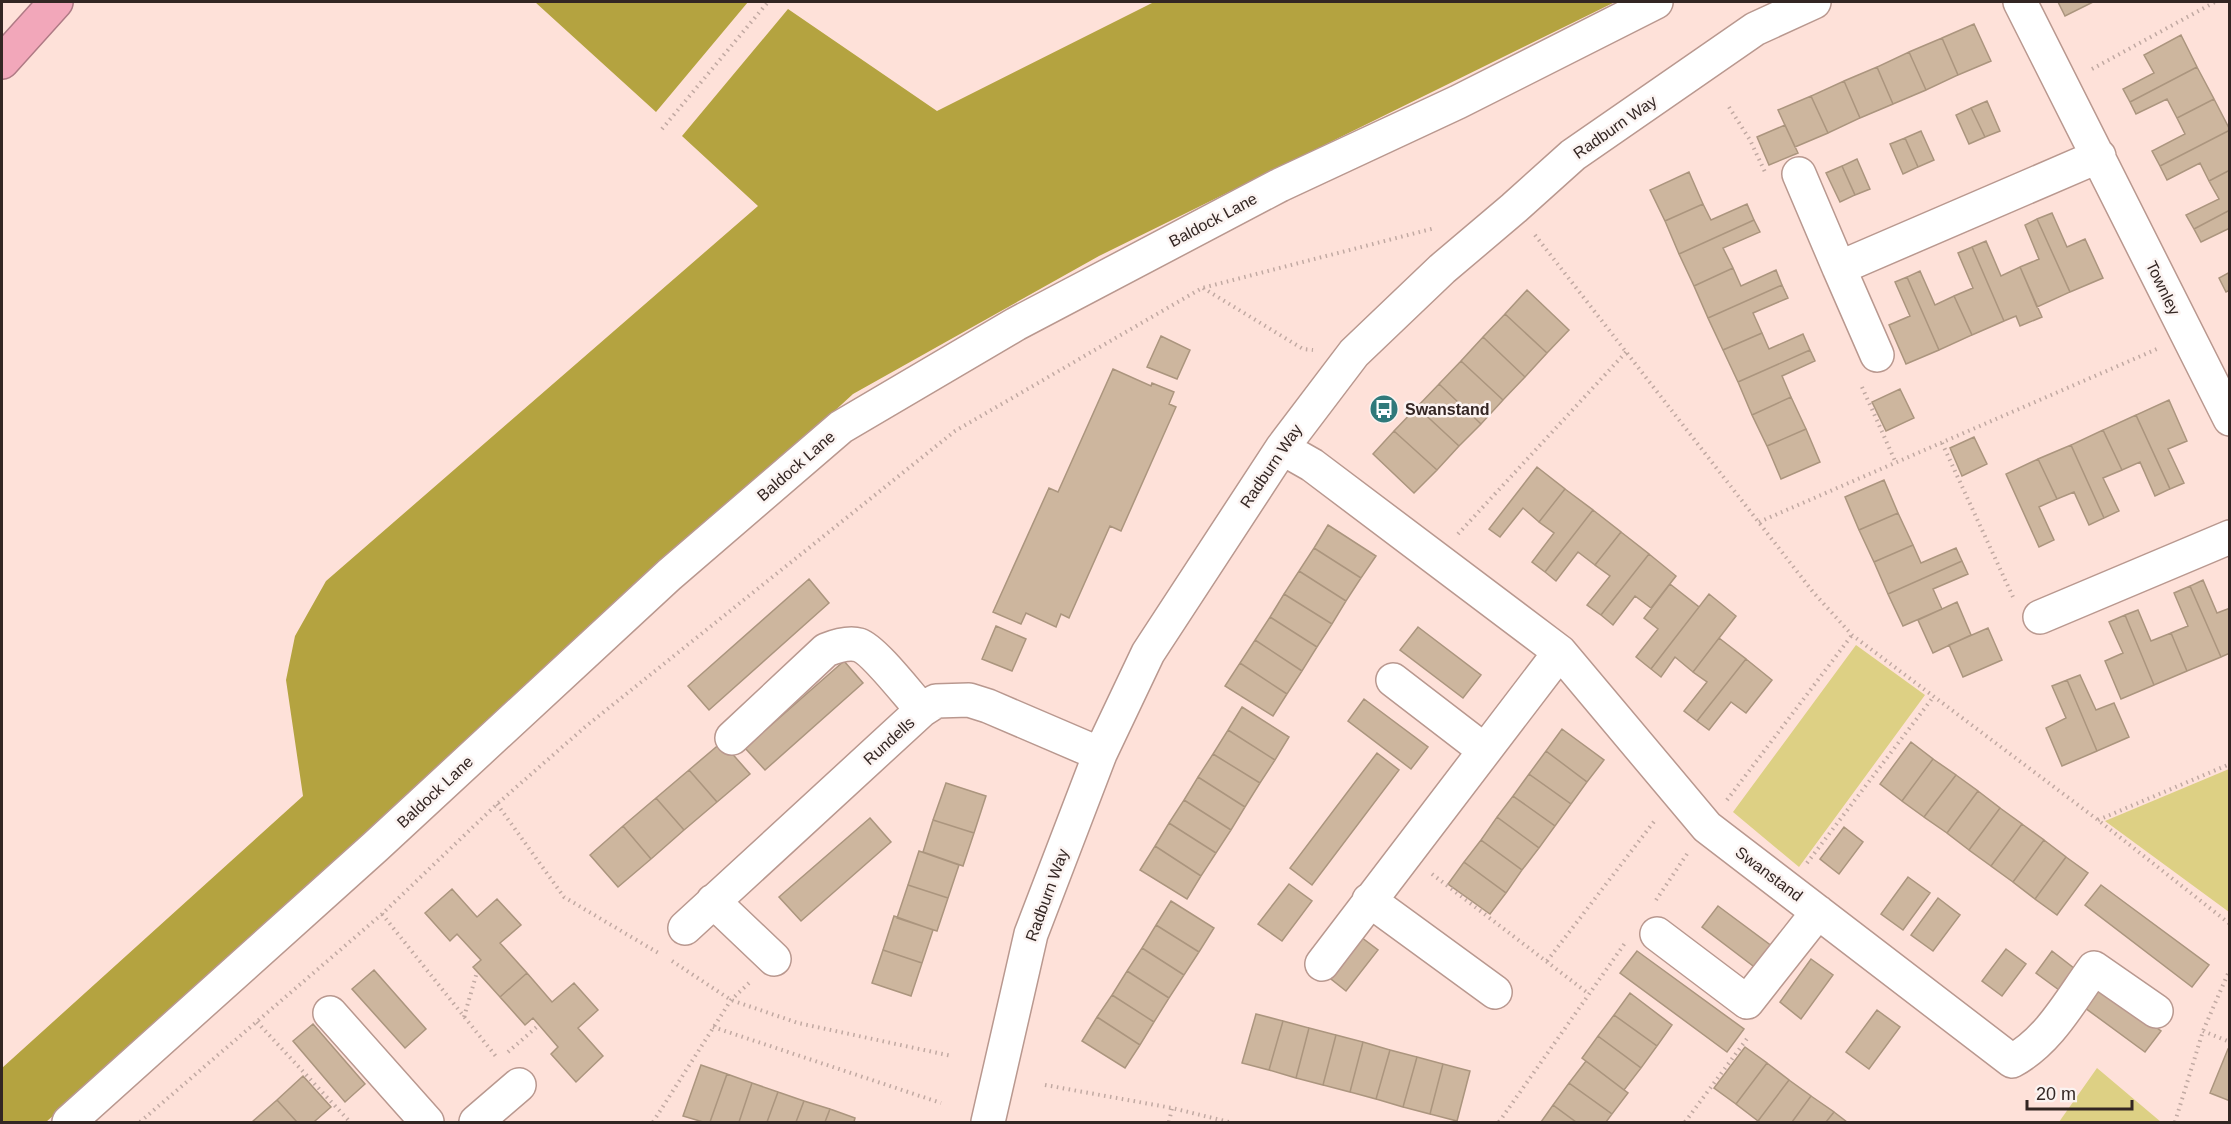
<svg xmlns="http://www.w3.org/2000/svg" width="2231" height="1124" viewBox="0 0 2231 1124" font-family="Helvetica,sans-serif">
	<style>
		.green { fill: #ddd084 }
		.forest { fill: #b4a340 }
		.building { fill: #cdb69e; stroke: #ab957e; stroke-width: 1.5 }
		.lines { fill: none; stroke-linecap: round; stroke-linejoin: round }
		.minor-casing { stroke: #b9988f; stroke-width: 36 }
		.highway-casing { stroke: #af7a85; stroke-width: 36 }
		.path { stroke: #c1a9a2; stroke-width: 4; stroke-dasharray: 1.5 4.5; stroke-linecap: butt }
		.minor { stroke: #fff; stroke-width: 33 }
		.highway { stroke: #f2a7ba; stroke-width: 33 }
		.labels { text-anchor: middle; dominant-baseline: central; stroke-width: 5; stroke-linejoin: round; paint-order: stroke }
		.street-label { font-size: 16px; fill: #332623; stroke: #fbf3f1 }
		.poi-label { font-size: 16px; font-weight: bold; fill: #332623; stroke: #fbf3f1; text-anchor: start }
	</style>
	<rect width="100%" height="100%" fill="#fee1d9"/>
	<path class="green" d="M1856,645L1925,695L1799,867L1733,812Z
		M2229,769V912L2105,821Z
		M2097,1068L2161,1122H2059Z"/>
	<path class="forest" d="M535,2H748L656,112Z
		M1154,2H1615L1099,256L853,394L355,851L46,1122H2V1068L303,796L286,680L295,636L326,581L758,206L682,136L788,9L937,111Z"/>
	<path class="building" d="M2058,2H2093L2065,16Z
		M1974,24L1991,61L1958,75L1942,38Z
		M2181,35L2197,67L2130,102L2123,89L2154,73L2144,55Z
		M1942,38L1958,75L1926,90L1909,52Z
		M1909,52L1926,90L1893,104L1877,67Z
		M1877,67L1893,104L1860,118L1844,81Z
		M2197,67L2214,99L2177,118L2167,99L2136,114L2130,102Z
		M1844,81L1860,118L1828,133L1811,96Z
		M1811,96L1828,133L1795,147L1778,110Z
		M2214,99L2230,130L2160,166L2152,151L2185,134L2177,118Z
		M1987,101L2000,131L1985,137L1971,108Z
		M1971,108L1985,137L1969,144L1956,115Z
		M1785,125L1798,153L1769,165L1757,137Z
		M2230,130V170L2209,181L2200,163L2167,180L2160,166Z
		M1921,131L1934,160L1918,167L1905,138Z
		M1905,138L1918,167L1903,174L1890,144Z
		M1857,159L1870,189L1855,195L1842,166Z
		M1842,166L1855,195L1840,202L1826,173Z
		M2230,170V210L2194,229L2186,215L2219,199L2209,181Z
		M1689,172L1703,204L1665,221L1650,190Z
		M1703,204L1711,220L1747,204L1754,220L1679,254L1665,221Z
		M2230,210V228L2201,242L2194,229Z
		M2052,213L2067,247L2085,239L2103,278L2070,292L2037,219Z
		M2037,219L2070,292L2037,307L2020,267L2039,259L2025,225Z
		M1754,220L1760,232L1723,248L1733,268L1694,286L1679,254Z
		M1986,241L2001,276L2020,267L2042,317L2020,326L2016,316L2004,321L1972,247Z
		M1972,247L2004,321L1972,335L1954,296L1973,288L1958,253Z
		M1733,268L1741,286L1776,270L1782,285L1708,318L1694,286Z
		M1920,271L1935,305L1954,296L1972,335L1939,350L1907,277Z
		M2230,272V290L2226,292L2219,278Z
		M1907,277L1939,350L1906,364L1889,325L1910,316L1895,282Z
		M1782,285L1788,298L1753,313L1762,333L1723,350L1708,318Z
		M1527,290L1569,330L1547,353L1505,314Z
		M1505,314L1547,353L1525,377L1483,337Z
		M1762,333L1769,349L1803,334L1810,350L1738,382L1723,350Z
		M1161,336L1190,350L1177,379L1147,367Z
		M1483,337L1525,377L1503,400L1461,361Z
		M1810,350L1815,361L1782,376L1791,397L1752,415L1738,382Z
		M1461,361L1503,400L1481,424L1439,384Z
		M1113,369L1151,386L1152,383L1174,392L1169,404L1176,407L1121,531L1110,526L1069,618L1061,614L1056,627L1026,613L1021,624L993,612L1049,488L1058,492Z
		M1439,384L1481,424L1459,446L1417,407Z
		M1900,389L1914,418L1886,431L1872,402Z
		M1791,397L1806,429L1767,446L1752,415Z
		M2169,400L2187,441L2168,449L2184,483L2170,489L2136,415Z
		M1417,407L1459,446L1437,470L1394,431Z
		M2136,415L2170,489L2155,496L2140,462L2122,470L2103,430Z
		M1806,429L1820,462L1781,479L1767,446Z
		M2103,430L2122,470L2103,478L2119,511L2104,518L2071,445Z
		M1394,431L1437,470L1414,493L1373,454Z
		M1974,437L1987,464L1962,476L1950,448Z
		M2071,445L2104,518L2089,525L2074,492L2057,499L2038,459Z
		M2038,459L2057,499L2039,507L2054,540L2039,547L2006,474Z
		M1537,467L1565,489L1539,522L1523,508L1500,537L1489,529Z
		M1884,480L1898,513L1859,530L1845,497Z
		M1565,489L1593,510L1545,572L1532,562L1554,533L1539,522Z
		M1593,510L1621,532L1595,565L1578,552L1556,581L1545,572Z
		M1898,513L1913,545L1874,562L1859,530Z
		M1328,525L1376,556L1361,578L1314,548Z
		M1621,532L1649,554L1601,615L1587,605L1610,576L1595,565Z
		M1913,545L1921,563L1956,548L1962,561L1888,594L1874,562Z
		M1314,548L1361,578L1346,601L1299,571Z
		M1649,554L1676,576L1651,608L1635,596L1613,625L1601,615Z
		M1962,561L1968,574L1933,589L1942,609L1903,626L1888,594Z
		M1299,571L1346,601L1332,624L1284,594Z
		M809,579L829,603L709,710L688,686Z
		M2203,580L2217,613L2230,608V653L2221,657L2190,586Z
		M1670,584L1699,607L1651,669L1636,657L1658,629L1644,618Z
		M2190,586L2221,657L2187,671L2171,633L2188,626L2174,593Z
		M1284,594L1332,624L1317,647L1270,617Z
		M1709,594L1736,616L1693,672L1675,657L1661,677L1651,669Z
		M1957,602L1971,635L1933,653L1918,620Z
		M2138,610L2151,641L2171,633L2187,671L2154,685L2125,615Z
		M2125,615L2154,685L2121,699L2105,661L2123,653L2109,622Z
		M1270,617L1317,647L1302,671L1255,640Z
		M996,626L1026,639L1012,671L982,659Z
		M1418,627L1481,675L1463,698L1400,650Z
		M1988,628L2002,660L1963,677L1949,645Z
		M1719,638L1746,659L1697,721L1684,711L1707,682L1693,672Z
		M1255,640L1302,671L1287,694L1240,663Z
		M1746,659L1772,680L1746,713L1731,702L1709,730L1697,721Z
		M844,661L863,683L765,770L745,748Z
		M1240,663L1287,694L1273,716L1225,686Z
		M2080,675L2096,710L2114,703L2129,737L2097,751L2067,680Z
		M2067,680L2097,751L2062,766L2046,728L2066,718L2052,686Z
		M1364,699L1428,747L1411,769L1348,721Z
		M1242,707L1289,737L1275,760L1228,730Z
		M1562,729L1604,760L1587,782L1546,751Z
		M1228,730L1275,760L1260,783L1213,754Z
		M722,742L750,774L717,802L689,770Z
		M1911,742L1933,759L1902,801L1880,784Z
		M1546,751L1587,782L1571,804L1529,774Z
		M1377,753L1399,770L1312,885L1290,868Z
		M1213,754L1260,783L1245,807L1198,777Z
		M1933,759L1956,775L1924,817L1902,801Z
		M689,770L717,802L684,830L656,798Z
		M1529,774L1571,804L1555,826L1513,796Z
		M1956,775L1978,791L1947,833L1924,817Z
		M1198,777L1245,807L1231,830L1184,800Z
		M946,783L986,796L974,833L933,820Z
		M1978,791L2000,808L1969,850L1947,833Z
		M1513,796L1555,826L1539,848L1497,817Z
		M656,798L684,830L651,859L623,826Z
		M1184,800L1231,830L1216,853L1169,823Z
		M2000,808L2022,824L1991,866L1969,850Z
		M1497,817L1539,848L1522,870L1481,840Z
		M870,818L891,842L801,921L779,897Z
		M933,820L974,833L963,866L923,852Z
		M1169,823L1216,853L1201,876L1155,846Z
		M2022,824L2044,840L2013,882L1991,866Z
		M623,826L651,859L618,887L590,855Z
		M1844,827L1863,842L1839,874L1820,859Z
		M1481,840L1522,870L1506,893L1464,862Z
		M2044,840L2066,857L2035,899L2013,882Z
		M1155,846L1201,876L1187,899L1140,870Z
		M919,851L959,865L948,898L908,885Z
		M2066,857L2088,873L2057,915L2035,899Z
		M1464,862L1506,893L1490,914L1448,884Z
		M1908,877L1930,893L1903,930L1881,914Z
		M1289,884L1312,901L1282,941L1258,924Z
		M908,885L948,898L937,931L897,918Z
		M2101,885L2209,965L2192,987L2085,905Z
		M452,889L477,917L497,899L521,925L500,943L527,973L500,997L473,967L481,960L457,934L450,941L425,913Z
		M1938,898L1960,915L1933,951L1911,935Z
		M1171,901L1214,928L1199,952L1156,925Z
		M1718,906L1773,947L1757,969L1702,927Z
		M894,916L933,930L922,963L883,950Z
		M1156,925L1199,952L1184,975L1142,948Z
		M1357,934L1378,950L1346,991L1326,975Z
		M1142,948L1184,975L1169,998L1127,971Z
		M2006,949L2026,964L2002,996L1982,981Z
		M883,950L922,963L911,996L872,983Z
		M1637,951L1744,1029L1727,1052L1620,973Z
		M2052,951L2075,969L2059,990L2036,973Z
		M1811,959L1833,975L1801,1019L1780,1002Z
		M374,970L426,1029L405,1048L352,989Z
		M1127,971L1169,998L1154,1022L1112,995Z
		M527,973L552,1002L574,983L598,1010L578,1028L603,1056L576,1082L551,1054L558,1047L533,1018L525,1025L500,997Z
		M2097,984L2161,1031L2145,1052L2081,1005Z
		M1630,993L1672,1025L1657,1046L1614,1015Z
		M1112,995L1154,1022L1140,1045L1097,1017Z
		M1877,1010L1900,1027L1869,1069L1846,1052Z
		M1256,1014L1283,1021L1269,1070L1242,1063Z
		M1614,1015L1657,1046L1641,1068L1598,1036Z
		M1097,1017L1140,1045L1125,1068L1082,1041Z
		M1283,1021L1309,1028L1296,1078L1269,1070Z
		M313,1024L365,1084L345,1102L293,1041Z
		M1309,1028L1336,1035L1323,1085L1296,1078Z
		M1336,1035L1363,1042L1350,1092L1323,1085Z
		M1598,1036L1641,1068L1624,1090L1582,1058Z
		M1363,1042L1390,1050L1376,1099L1350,1092Z
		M1745,1047L1767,1063L1736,1104L1714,1088Z
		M2228,1049L2230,1050V1101L2210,1093Z
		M1390,1050L1417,1057L1403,1107L1376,1099Z
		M1417,1057L1443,1064L1430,1114L1403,1107Z
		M1586,1061L1628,1093L1612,1114L1569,1083Z
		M1767,1063L1789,1080L1758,1121L1736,1104Z
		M1443,1064L1470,1071L1457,1121L1430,1114Z
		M701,1065L727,1074L710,1122H703L683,1116Z
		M727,1074L752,1083L739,1122H710Z
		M303,1076L331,1107L315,1121L317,1122H297L277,1100Z
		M1789,1080L1811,1096L1792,1122H1761L1758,1121Z
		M752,1083L778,1092L767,1122H739Z
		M1569,1083L1612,1114L1606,1122H1576L1553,1105Z
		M778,1092L804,1101L796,1122H767Z
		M1811,1096L1834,1112L1826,1122H1792Z
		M277,1100L297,1122H252Z
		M804,1101L830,1109L825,1122H796Z
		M1553,1105L1576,1122H1541Z
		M830,1109L855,1118L854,1122H825Z
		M1834,1112L1847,1122H1826Z"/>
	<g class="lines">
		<g class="minor-casing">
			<path id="minor" d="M2020,2L2230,419
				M1799,174L1839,268
				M1877,355L1839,268L2099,156
				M1282,448L1312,465L1560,652L1707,827L2012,1061C2049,1041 2070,1001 2094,968L2156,1011
				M2040,617L2230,537
				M1393,680L1484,750
				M732,738L826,650C836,646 848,642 859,645C874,650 910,697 922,710
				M1369,900L1495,992
				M713,901L774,959
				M685,928L922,710L936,701L969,700L988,706L1100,754
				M1657,934L1747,1002L1818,912
				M1322,964L1560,652
				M330,1013L427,1122
				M69,1122L375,847L669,575L841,427L1016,324L1280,185L1458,102L1656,2
				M476,1122L519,1085
				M988,1122L1031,934L1100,754L1148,653L1282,448L1354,353L1442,269L1514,208L1573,155L1755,29L1814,2"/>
		</g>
		<g class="highway-casing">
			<path id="highway" d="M2,62L56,2"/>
		</g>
		<path class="path" d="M2092,69L2215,2
			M1729,107L1750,140L1765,172
			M662,129L768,2
			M1535,235L1813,592L1852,635L2098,820L2230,924
			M1203,288L1303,349L1313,350
			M1862,387L1896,463
			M1942,443L2013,597
			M1759,522L2157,349
			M1458,534L1626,352
			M1727,800L1852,635
			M497,804L564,897L660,954
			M2098,820L2230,764
			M1807,863L1934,696
			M1432,874L1589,994
			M1656,900L1687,854
			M382,914L498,1059
			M672,961L731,1000L798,1023L952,1056
			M1547,961L1656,819
			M464,1017L477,972
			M257,1022L350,1122
			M713,1027L941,1103
			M2203,1031L2230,1042
			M508,1052L539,1025
			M1045,1085L1172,1108L1229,1122
			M140,1122L382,914L497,804L585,727L955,431L1202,288L1435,228
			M653,1122L731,1000L749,983
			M1169,1122L1172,1108
			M1499,1122L1625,943
			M1685,1122L1749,1036
			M2175,1122L2203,1031L2230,969"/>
		<use href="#minor" class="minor"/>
		<use href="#highway" class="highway"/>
	</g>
	<defs>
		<g id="bus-disc" transform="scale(1.5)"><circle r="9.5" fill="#30797a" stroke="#fbf3f1"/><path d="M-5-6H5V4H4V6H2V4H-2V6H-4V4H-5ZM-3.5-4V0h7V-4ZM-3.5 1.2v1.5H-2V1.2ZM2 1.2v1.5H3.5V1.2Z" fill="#fff"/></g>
	</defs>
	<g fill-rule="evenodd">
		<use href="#bus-disc" x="1384" y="409"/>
	</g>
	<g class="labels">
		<g class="street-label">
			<text transform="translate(1615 127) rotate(-35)">Radburn Way</text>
			<text transform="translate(1213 220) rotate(-28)">Baldock Lane</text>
			<text transform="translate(2163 288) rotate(64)">Townley</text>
			<text transform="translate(796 466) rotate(-41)">Baldock Lane</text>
			<text transform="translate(1271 466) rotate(-56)">Radburn Way</text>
			<text transform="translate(889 741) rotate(-42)">Rundells</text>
			<text transform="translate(435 792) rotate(-43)">Baldock Lane</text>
			<text transform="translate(1769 874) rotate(37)">Swanstand</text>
			<text transform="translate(1047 895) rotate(-70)">Radburn Way</text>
		</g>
		<g class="poi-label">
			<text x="1405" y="409">Swanstand</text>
		</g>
	</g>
	<rect width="2231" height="1124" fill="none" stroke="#332623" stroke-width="6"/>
	<path d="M2027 1100v9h105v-9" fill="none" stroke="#332623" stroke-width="3"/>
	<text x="2036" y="1100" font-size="18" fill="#332623" stroke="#fbf3f1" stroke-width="4.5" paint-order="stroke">20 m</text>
</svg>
